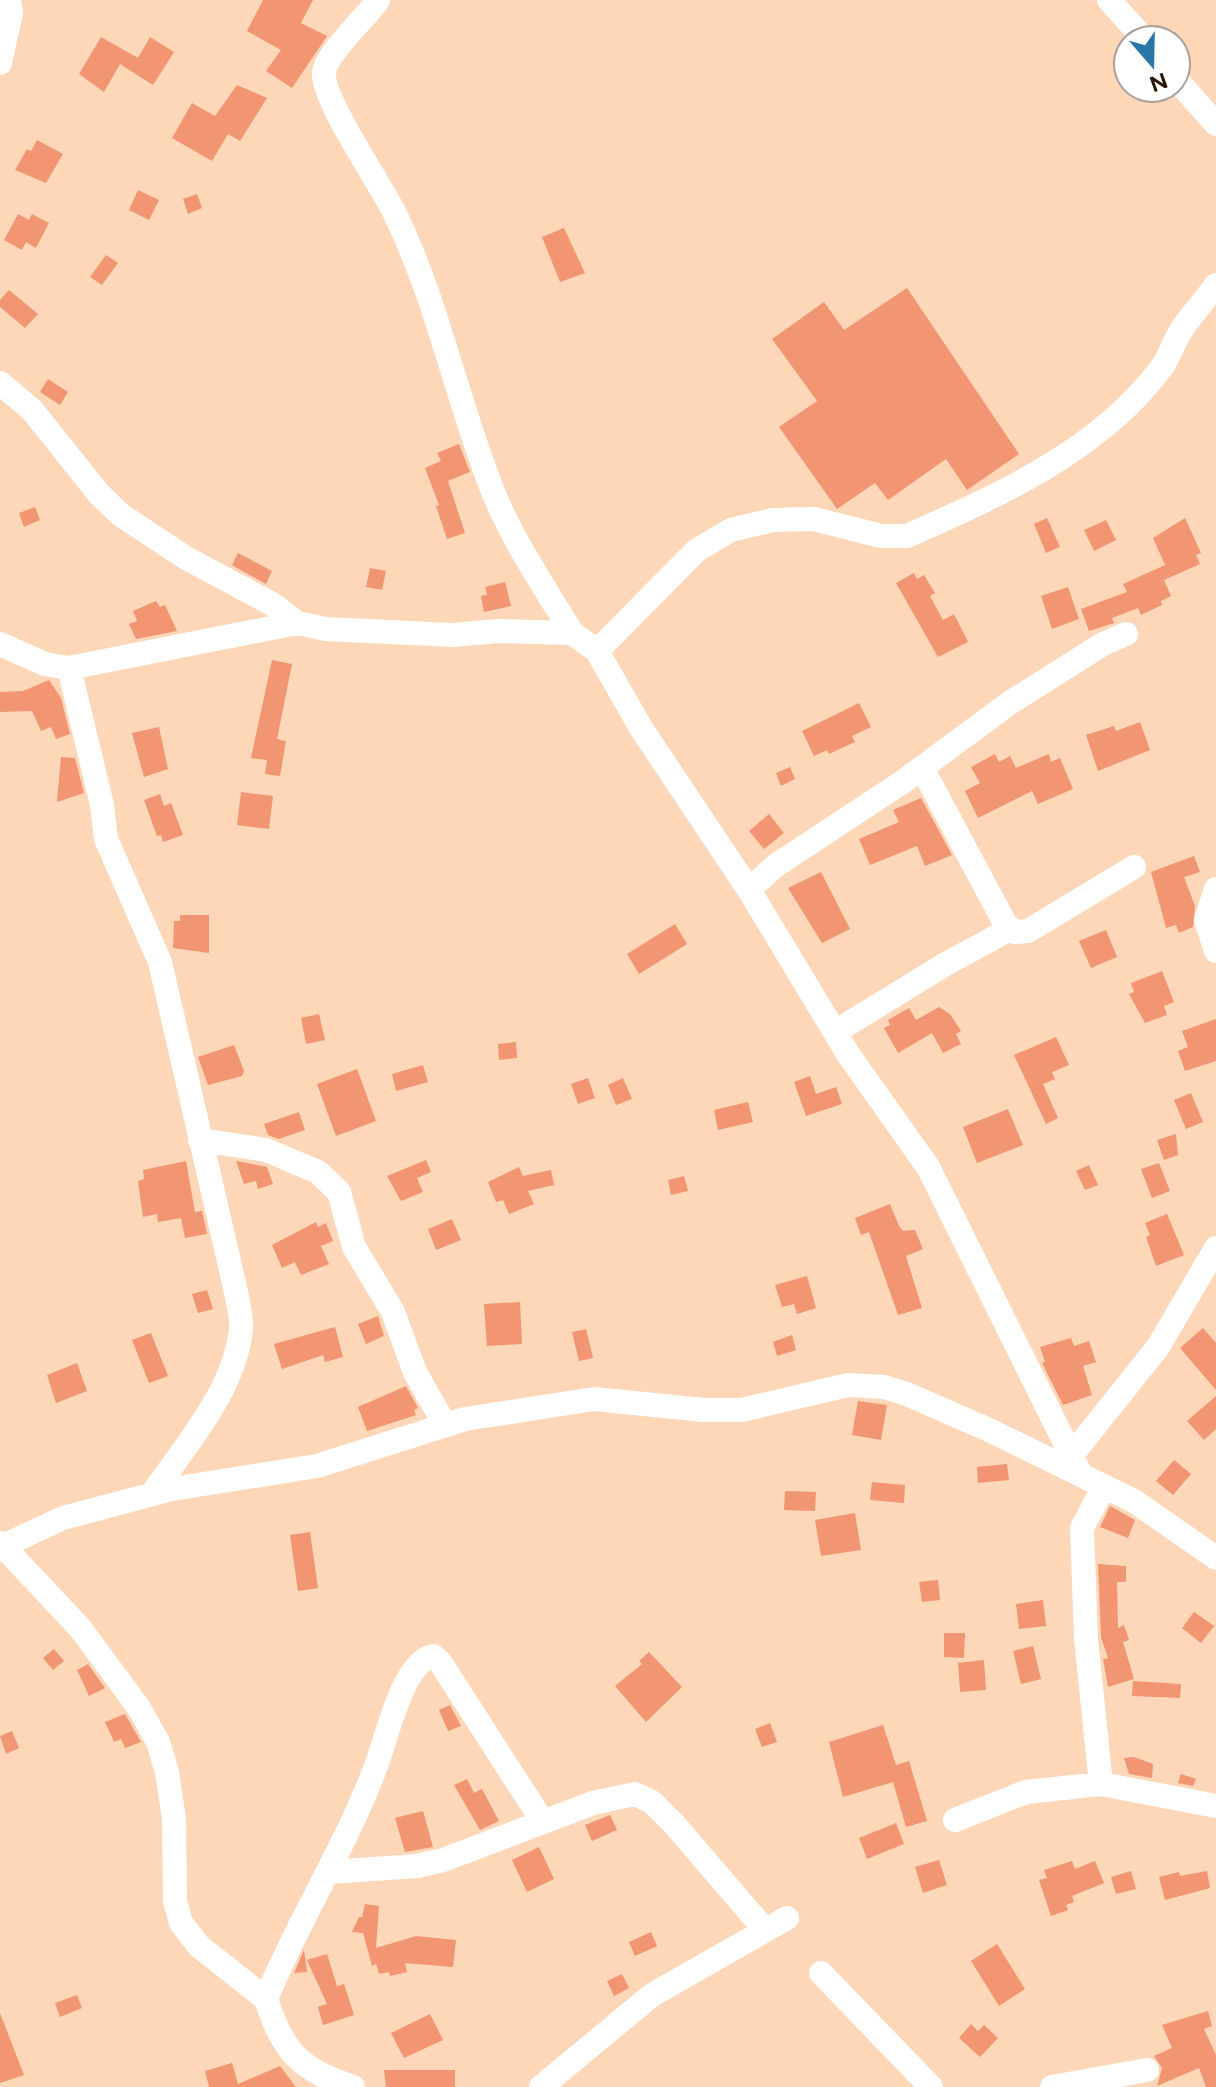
<svg xmlns="http://www.w3.org/2000/svg" width="1216" height="2087" viewBox="0 0 1216 2087" font-family="Figtree,sans-serif">
	<style>
		.building { fill: #f19572 }
		.lines { fill: none; stroke-linecap: round; stroke-linejoin: round }
		.minor { stroke: #fff; stroke-width: 24 }
	</style>
	<rect width="100%" height="100%" fill="#fdd7b7"/>
	<path class="building" d="M263,0H313L301,23L327,36L292,88L266,71L281,50L247,31Z
		M101,37L138,58L150,37L174,52L153,85L120,64L104,92L79,74Z
		M237,85L267,98L240,141L228,134L212,161L172,138L192,103L215,116Z
		M37,140L63,154L46,183L15,170L27,149L31,151Z
		M138,190L159,200L149,220L129,210Z
		M197,194L202,208L188,214L183,199Z
		M18,214L29,220L32,214L49,223L36,248L26,242L22,250L4,240Z
		M564,228L585,273L560,282L542,237Z
		M106,255L118,263L102,285L90,277Z
		M907,288L1019,454L967,490L946,459L888,500L875,483L837,509L779,427L817,401L772,339L824,302L844,330Z
		M9,290L38,314L25,328L0,307V300Z
		M48,379L68,392L60,405L40,392Z
		M459,444L470,472L448,481L465,533L447,539L436,506L439,505L425,468L441,461L437,453Z
		M35,507L40,520L24,527L19,513Z
		M1047,518L1060,547L1046,553L1034,524Z
		M1185,518L1201,553L1196,555L1200,564L1164,580L1171,596L1161,601L1162,605L1141,615L1138,608L1112,618L1114,623L1089,631L1081,609L1127,592L1123,584L1165,565L1153,538Z
		M1106,520L1116,540L1094,551L1084,530Z
		M238,553L272,571L266,584L232,565Z
		M370,568L386,571L382,590L366,587Z
		M914,573L917,579L924,575L935,593L930,596L943,620L954,614L968,642L938,657L896,583Z
		M505,582L511,606L484,612L481,596L487,595L485,587Z
		M1068,587L1079,619L1052,629L1041,596Z
		M156,601L160,607L165,605L177,631L136,639L129,624L137,621L133,611Z
		M272,660L292,664L277,739L286,741L280,776L265,774L267,760L251,758Z
		M49,680L61,698L70,734L56,739L51,727L41,731L32,711L0,712V692L23,691Z
		M859,703L871,727L852,736L855,742L829,754L827,750L814,756L802,731Z
		M1140,722L1150,750L1098,771L1086,735L1114,726L1116,731Z
		M159,727L168,769L144,777L132,733Z
		M995,754L999,762L1010,756L1016,768L1049,754L1051,762L1060,758L1073,789L1038,804L1032,791L978,818L965,791L980,783L971,767Z
		M61,757L75,758L84,793L57,802Z
		M790,767L795,779L781,786L776,773Z
		M241,792L273,796L269,829L237,825Z
		M160,794L164,806L171,803L183,835L163,842L161,835L157,836L144,800Z
		M921,798L952,855L925,866L917,846L870,865L859,839L899,822L893,810Z
		M769,814L784,833L764,849L749,831Z
		M1194,856L1200,872L1184,877L1195,906L1193,927L1179,933L1176,925L1166,928L1151,872Z
		M821,872L850,929L822,943L788,888Z
		M180,915H209V953L173,948L174,921H180Z
		M675,924L687,944L639,974L627,954Z
		M1106,930L1117,957L1091,968L1079,941Z
		M1162,971L1174,1002L1164,1006L1167,1015L1145,1023L1129,994L1134,992L1131,983Z
		M939,1007L950,1014L961,1031L956,1034L961,1044L943,1053L932,1033L898,1053L884,1028L890,1025L888,1020L909,1008L916,1020Z
		M319,1014L325,1040L306,1044L301,1018Z
		M1216,1019V1061L1185,1071L1178,1051L1188,1047L1182,1031Z
		M1056,1037L1069,1065L1052,1072L1055,1079L1043,1084L1058,1118L1046,1124L1014,1055Z
		M516,1042L517,1058L499,1060L498,1044Z
		M234,1045L244,1071L242,1076L208,1085L198,1057Z
		M423,1065L428,1082L396,1091L392,1074Z
		M357,1069L376,1121L336,1136L317,1084Z
		M810,1076L816,1094L836,1087L842,1104L806,1116L794,1082Z
		M588,1078L595,1098L578,1104L571,1084Z
		M623,1078L632,1099L616,1105L608,1085Z
		M1191,1093L1203,1122L1186,1129L1174,1100Z
		M748,1102L753,1122L718,1130L714,1110Z
		M1008,1109L1023,1145L977,1163L963,1127Z
		M299,1112L305,1130L279,1139L268,1135L264,1124Z
		M1176,1134L1178,1155L1164,1160L1157,1140Z
		M426,1160L431,1172L417,1178L423,1192L401,1201L387,1176Z
		M186,1161L195,1212L202,1211L207,1234L185,1238L181,1218L158,1222L157,1214L143,1217L138,1181L144,1179L143,1170Z
		M236,1161L267,1167L273,1184L258,1189L256,1181L244,1184Z
		M1159,1163L1170,1191L1152,1198L1141,1169Z
		M1089,1165L1098,1185L1085,1190L1076,1171Z
		M519,1167L523,1176L551,1170L554,1185L528,1191L534,1204L509,1214L503,1200L496,1202L488,1182Z
		M684,1176L688,1191L671,1195L668,1180Z
		M890,1204L899,1226L903,1231L915,1230L923,1249L906,1256L922,1308L898,1315L869,1232L861,1235L855,1218Z
		M1167,1214L1184,1255L1156,1266L1146,1237L1150,1235L1145,1223Z
		M452,1219L461,1240L436,1250L428,1229Z
		M316,1222L318,1227L326,1223L333,1241L321,1246L329,1264L301,1275L295,1262L282,1268L272,1245Z
		M807,1276L816,1308L797,1314L794,1304L782,1307L775,1285Z
		M207,1290L213,1309L198,1313L192,1294Z
		M520,1302L522,1344L487,1346L484,1304Z
		M378,1316L384,1336L366,1344L358,1324Z
		M335,1327L343,1357L325,1362L323,1355L282,1369L274,1344Z
		M1203,1328L1216,1343V1390L1180,1348Z
		M586,1329L593,1358L579,1361L572,1332Z
		M151,1333L168,1376L149,1383L132,1340Z
		M792,1335L796,1350L777,1356L773,1342Z
		M1071,1338L1074,1346L1089,1341L1096,1362L1083,1366L1092,1395L1063,1405L1042,1363L1045,1362L1040,1347Z
		M77,1363L87,1391L56,1403L47,1375Z
		M406,1386L418,1408L414,1410L416,1415L367,1431L358,1407Z
		M1216,1396V1429L1204,1440L1187,1421Z
		M858,1401L887,1405L881,1440L852,1435Z
		M1174,1460L1191,1474L1173,1495L1156,1481Z
		M1007,1464L1009,1480L978,1483L977,1467Z
		M872,1482L905,1485L904,1503L870,1500Z
		M785,1491L816,1492L815,1511L784,1510Z
		M1110,1506L1135,1520L1128,1538L1100,1527Z
		M855,1513L861,1550L821,1556L815,1520Z
		M310,1532L318,1588L298,1591L290,1535Z
		M1098,1564L1126,1566V1582H1117L1118,1628L1124,1625L1129,1640L1123,1642L1134,1679L1108,1687L1103,1659L1108,1658L1101,1637Z
		M938,1580L940,1600L922,1602L919,1582Z
		M1043,1600L1046,1626L1019,1629L1016,1604Z
		M1194,1612L1214,1626L1201,1643L1182,1628Z
		M944,1633H965L964,1658L944,1657Z
		M1033,1646L1041,1679L1021,1684L1013,1651Z
		M54,1649L64,1661L53,1670L43,1658Z
		M649,1652L682,1687L646,1722L615,1686L642,1664L639,1661Z
		M984,1660L986,1690L960,1692L958,1663Z
		M88,1664L105,1688L89,1696L77,1670Z
		M1133,1681L1181,1684L1180,1698L1132,1696Z
		M450,1705L461,1726L448,1731L439,1710Z
		M125,1714L141,1742L125,1748L121,1739L114,1742L105,1722Z
		M770,1723L777,1742L762,1747L755,1729Z
		M883,1725L896,1765L909,1761L927,1821L906,1827L893,1782L843,1797L829,1742Z
		M12,1731L19,1748L6,1754L0,1736Z
		M1134,1757L1153,1764L1152,1778L1129,1774L1124,1758Z
		M1181,1774L1196,1779L1193,1786L1178,1783Z
		M467,1779L474,1793L482,1789L499,1821L480,1830L454,1785Z
		M423,1811L433,1847L405,1852L395,1818Z
		M610,1815L617,1830L592,1841L585,1825Z
		M896,1823L904,1844L867,1859L859,1838Z
		M539,1847L554,1879L527,1892L512,1860Z
		M939,1860L947,1885L923,1893L915,1867Z
		M1072,1861L1075,1869L1095,1861L1104,1883L1072,1896L1074,1902L1066,1905L1068,1910L1051,1916L1039,1880L1047,1878L1044,1870Z
		M1131,1871L1136,1889L1116,1894L1111,1877Z
		M1207,1871L1210,1888L1165,1900L1159,1877L1179,1872L1180,1876Z
		M365,1904L379,1906L376,1948L416,1936L456,1940L453,1967L405,1963L407,1972L390,1976L389,1972L379,1974L376,1964L372,1966L363,1933L352,1932L359,1917H362Z
		M651,1932L657,1946L635,1956L629,1942Z
		M997,1944L1025,1989L999,2006L971,1961Z
		M304,1950L307,1972L294,1973Z
		M327,1954L337,1986L344,1984L354,2015L323,2025L318,2007L327,2004L307,1960Z
		M622,1974L629,1988L614,1996L607,1981Z
		M77,1995L82,2008L60,2017L55,2003Z
		M1208,2011L1212,2026L1204,2029L1216,2055V2087H1206L1199,2068L1157,2086L1162,2068L1154,2056L1172,2048L1162,2025Z
		M0,2013L24,2075L0,2083Z
		M430,2014L443,2040L404,2058L391,2033Z
		M971,2024L978,2031L984,2025L998,2038L980,2057L959,2038Z
		M232,2063L238,2084L280,2066L296,2087H209L205,2071Z
		M384,2070H455V2087H386Z"/>
	<g class="lines">
		<path class="minor" d="M378,0C366,18 325,54 324,73C322,100 381,184 395,214C438,302 456,398 492,489C512,540 544,586 572,633
			M1109,0L1145,40
			M0,63L11,13L9,0
			M1176,79L1216,124
			M0,383L32,410L99,494L121,515L186,558L274,605L297,623L326,629L452,635L499,631L572,633L597,651L641,728L749,890L848,1054L928,1167L1080,1473
			M0,644L45,664L69,668L297,623
			M597,651L697,550L731,530L773,520L814,519L881,536H907C998,496 1101,450 1162,367C1170,356 1174,341 1182,329C1192,314 1205,300 1216,285
			M69,668L102,805L106,839L160,962L236,1292C238,1303 242,1317 241,1329C235,1390 185,1446 152,1494
			M922,768L1006,925L1014,932L1028,931L1134,867
			M1216,889L1206,920L1216,951
			M749,890L775,866L904,781L1011,702L1103,644L1126,634
			M835,1032L944,965L1010,929
			M200,1140L266,1150L318,1172L339,1192L354,1247L393,1312L415,1372L445,1425
			M1071,1456L1158,1347L1216,1248
			M0,1543L80,1628L139,1708L158,1742L167,1772L174,1819L175,1901L181,1923L199,1946L266,1999
			M3,1546L63,1518L172,1489L317,1466L465,1419L594,1399L704,1410H742L848,1385L884,1387L907,1394L989,1430L1134,1501L1216,1558
			M1101,1784L1086,1639L1082,1528L1104,1486
			M955,1820L1026,1792L1101,1784L1216,1806
			M329,1872L417,1866L443,1860L593,1803L635,1794L652,1802L674,1824L765,1930
			M821,1973L931,2087
			M353,2087C300,2070 283,2052 266,1999C298,1920 346,1847 376,1766C386,1740 403,1661 433,1656L440,1662L543,1822
			M541,2087L652,1995L787,1918
			M1052,2087L1147,2070"/>
	</g>
	<g transform="translate(1152 64) rotate(160)"><circle r="38" fill="#ffffff" stroke="#a9a099" stroke-width="2"/>
	<path d="M0-6L14 30L0 20L-14 30Z" fill="#2876a8"/>
	<text y="-12" font-size="22" font-weight="bold" text-anchor="middle" fill="#291200">N</text>
	</g>
</svg>
